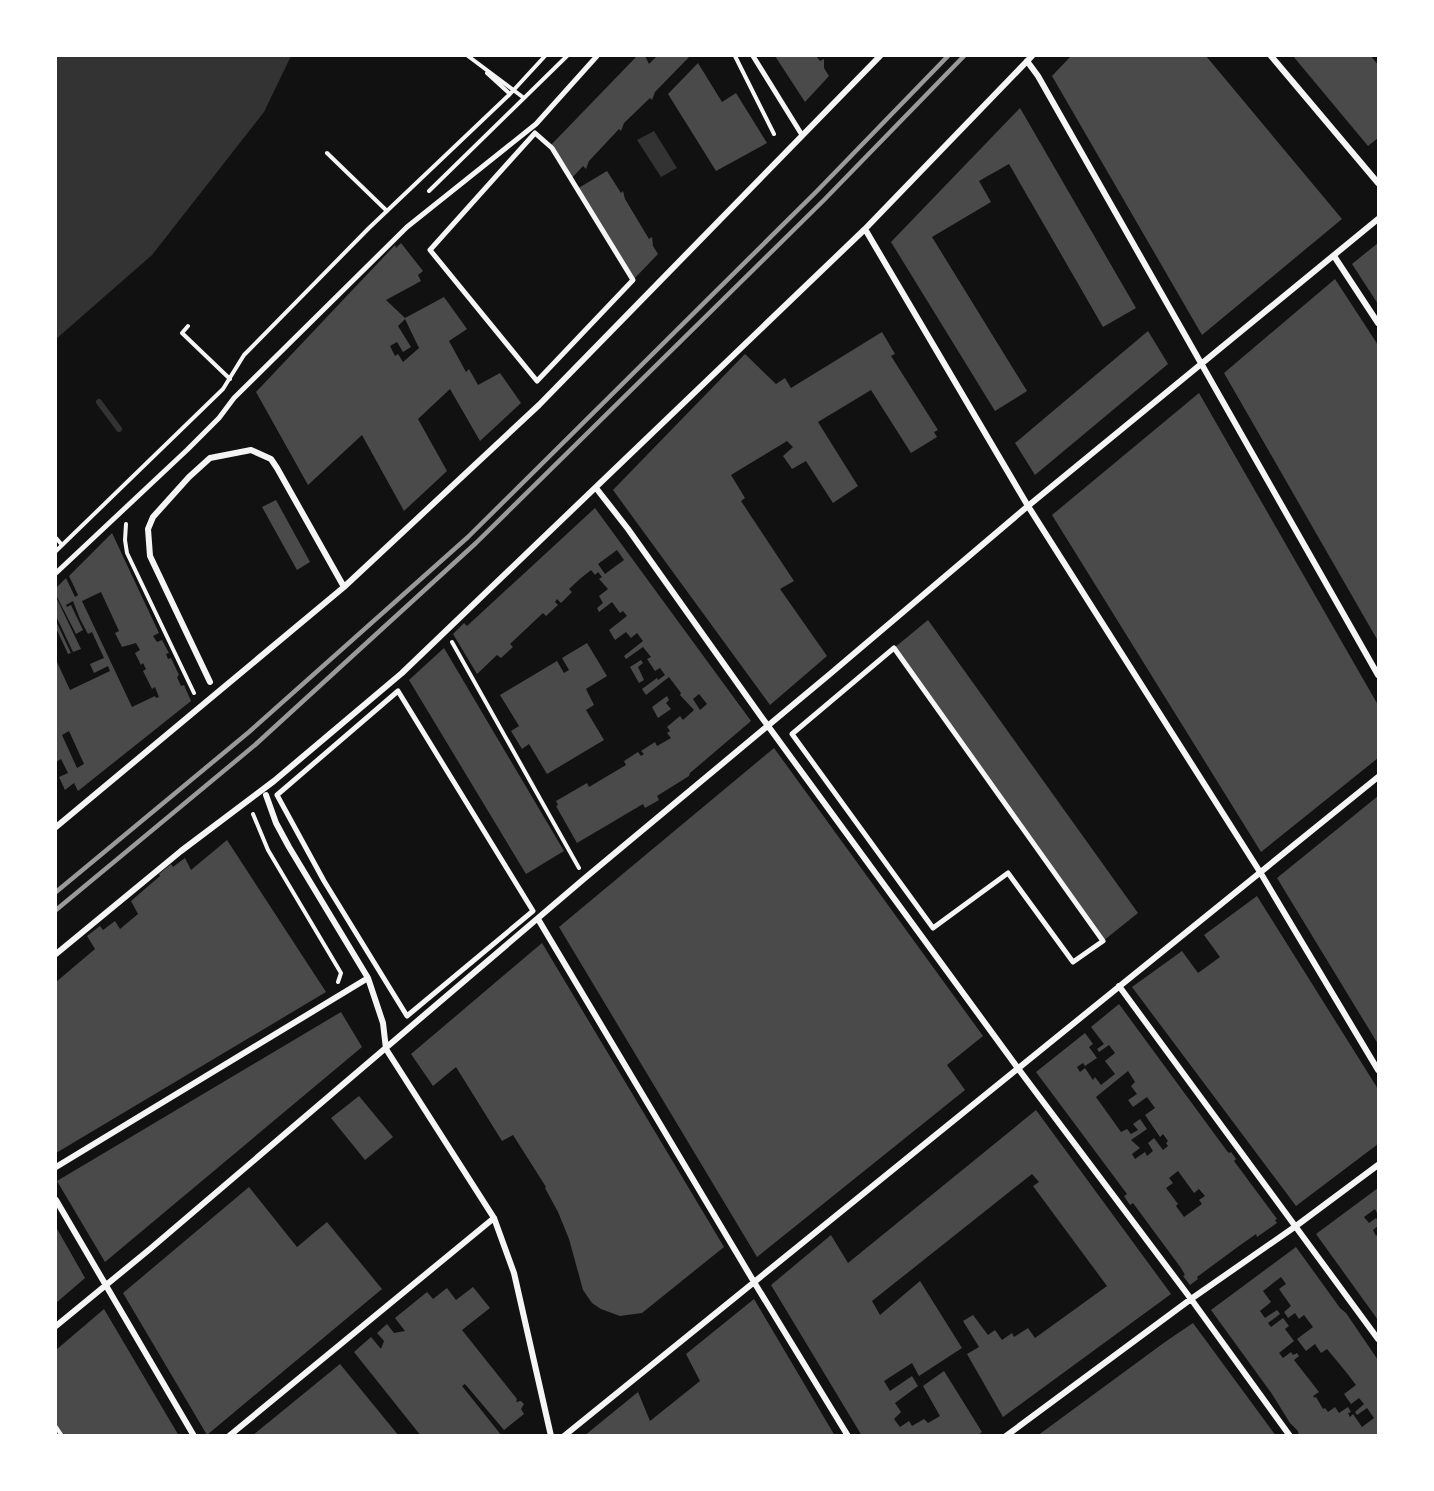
<svg xmlns="http://www.w3.org/2000/svg" width="1434" height="1491" viewBox="0 0 1434 1491" font-family="Commissioner,sans-serif">
	<style>
		.water { fill: #333 }
		.lines { fill: none; stroke-linecap: round; stroke-linejoin: round }
		.stream { stroke: #333; stroke-width: 6 }
		.building { fill: #4a4a4a; fill-rule: evenodd }
		.path { stroke: #f5f5f5; stroke-width: 4 }
		.pedestrian { stroke: #f5f5f5; stroke-width: 5 }
		.minor { stroke: #f5f5f5; stroke-width: 6 }
		.rail { stroke: #9a9a9a; stroke-width: 4.5 }
	</style>
	<rect width="100%" height="100%" fill="#111"/>
	<path class="water" d="M56,56H291L264,112L152,255L56,339Z
		M654,131L677,168L661,177L637,140Z"/>
	<g class="lines">
		<path class="stream" d="M99,402L119,429"/>
	</g>
	<path class="building" d="M637,56H645L649,64L657,56H690L655,92L652,100L650,98L624,123L621,131L619,129L589,161L586,169L583,166L571,179L550,146Z
		M775,56H816L820,61L824,59V68L829,76L805,102Z
		M1071,56H1206L1342,219L1202,335L1052,76Z
		M1293,56H1371L1378,65V138L1368,146Z
		M698,63L722,102L736,93L767,143L716,171L668,94Z
		M1020,108L1136,308L1103,327L1009,164L979,181L991,202L932,237L1027,391L995,411L891,242Z
		M607,171L621,193L623,191L625,199L649,239L652,237L653,246L658,254L633,280L577,189Z
		M401,243L423,271L418,275L421,281L386,300L405,318L444,297L467,329L449,341L466,372L469,369L478,385L500,373L521,403L480,441L450,389L418,419L447,471L404,511L362,435L308,485L256,392L395,245L396,248ZM405,319L419,348L403,362L398,354L395,356L390,346L397,342L403,352L411,347L398,326Z
		M1378,243V304L1352,264Z
		M1335,279L1378,345V641L1224,373Z
		M1148,331L1168,364L1035,475L1015,443Z
		M882,332L895,354L891,356L938,430L934,432L937,437L911,453L871,390L818,422L858,486L833,503L806,461L792,469L783,456L793,447L787,441L731,475L745,498L741,501L794,581L780,589L827,656L770,705L613,490L745,354L776,384L785,378L791,388Z
		M1199,393L1378,705V758L1261,852L1052,515Z
		M276,500L310,562L297,570L262,507Z
		M595,508L751,721L690,773L689,776L657,796L659,800L645,808L643,804L577,843L556,806L558,805L556,801L587,783L589,787L626,765L624,761L638,752L641,756L644,754L641,751L655,742L657,746L671,738L667,733L670,731L667,727L680,716L683,720L694,710L680,695L681,693L669,677L646,695L642,689L657,678L658,680L665,675L660,668L655,671L647,659L651,657L643,647L626,659L624,656L643,641L637,633L631,638L626,632L615,640L609,630L627,616L623,611L620,613L612,602L599,612L597,608L603,603L599,596L608,589L599,579L602,577L598,572L595,575L591,570L581,578L569,589L572,592L561,603L557,599L555,602L558,605L546,616L543,613L510,644L513,647L501,658L497,655L477,674L453,634L464,623L467,626ZM617,550L624,560L605,574L598,564ZM699,694L707,704L700,710L693,699Z
		M112,533L159,633L153,636L157,642L162,640L169,653L166,654L168,659L171,658L179,675L177,677L181,686L184,685L191,701L78,791L74,783L65,790L59,777L68,773L61,759L56,762V663L57,662L70,690L110,671L108,666L94,673L90,664L104,658L92,632L88,634L80,619L73,601L66,605L67,607L71,605L83,630L76,634L56,595V588L66,578L75,597L78,595L69,576ZM101,592L119,631L115,633L122,647L136,643L140,650L135,653L141,665L143,663L146,669L143,671L152,689L155,687L159,697L156,698L155,696L132,707L82,601ZM69,731L84,764L77,768L62,735Z
		M56,597L81,649L73,652L56,616Z
		M928,620L1138,913L1103,941L894,648Z
		M56,621L71,653L68,654L56,628Z
		M587,643L607,676L586,689L594,705L586,710L604,740L547,774L529,744L522,749L511,731L519,726L500,695L557,661L564,673L569,670L562,658Z
		M444,648L564,851L526,874L409,680Z
		M641,660L643,663L638,667L644,680L639,683L630,667Z
		M667,696L669,700L666,703L671,709L658,718L652,707Z
		M774,748L983,1036L947,1065L965,1090L757,1257L559,927Z
		M1378,796V1044L1277,878Z
		M227,840L326,992L56,1153V982L95,949L87,936L100,926L103,930L115,921L120,929L138,914L131,901L160,876L159,874L171,864L173,867L185,858L191,870Z
		M1257,896L1378,1089V1144L1296,1206L1132,987L1182,951L1198,973L1220,957L1204,935Z
		M542,943L724,1247L642,1313L620,1316L601,1309L592,1303L583,1290L569,1239L558,1212L545,1188L546,1187L513,1135L502,1141L456,1067L433,1086L411,1054Z
		M1119,1004L1227,1151L1229,1153L1231,1152L1236,1159L1234,1161L1277,1219L1275,1220L1277,1223L1257,1237L1256,1234L1239,1246L1197,1277L1198,1279L1190,1285L1183,1276L1185,1275L1181,1268L1133,1203L1130,1205L1124,1196L1127,1194L1036,1072L1085,1033L1093,1044L1089,1047L1097,1058L1085,1066L1083,1063L1077,1067L1080,1072L1085,1068L1093,1080L1095,1077L1101,1085L1115,1074L1105,1061L1115,1053L1109,1045L1099,1052L1097,1049L1104,1044L1091,1027ZM1128,1071L1135,1082L1131,1086L1137,1094L1128,1100L1133,1107L1147,1097L1155,1108L1145,1115L1160,1137L1163,1134L1168,1141L1166,1143L1168,1146L1163,1150L1154,1138L1148,1143L1153,1151L1147,1156L1145,1152L1135,1159L1132,1154L1140,1148L1131,1140L1147,1129L1140,1119L1133,1124L1138,1130L1131,1134L1127,1129L1121,1132L1096,1097ZM1178,1171L1194,1193L1199,1189L1205,1196L1199,1200L1202,1204L1184,1217L1176,1206L1178,1204L1166,1188L1173,1183L1169,1178Z
		M341,1012L362,1047L105,1262L57,1181Z
		M359,1096L393,1137L365,1160L331,1118Z
		M1036,1110L1171,1294L1003,1417L967,1354L979,1347L963,1321L973,1315L988,1335L995,1330L1002,1340L1012,1333L1014,1337L1028,1328L1035,1338L1107,1286L1033,1186L1039,1182L1032,1174L872,1301L880,1315L920,1281L962,1348L919,1376L912,1363L884,1381L890,1391L912,1376L918,1386L895,1403L901,1412L894,1419L900,1427L909,1421L912,1426L924,1419L928,1423L940,1416L923,1386L944,1371L982,1432L977,1436H862L771,1285L831,1235L848,1263Z
		M249,1187L297,1247L327,1222L382,1289L207,1435L123,1293Z
		M1378,1188V1215L1375,1209L1364,1217L1369,1223L1376,1218L1378,1221V1226L1373,1230L1376,1236L1378,1234V1320L1316,1234Z
		M56,1227L85,1278L56,1303Z
		M1296,1247L1340,1308L1346,1313L1378,1360V1436H1299L1298,1431L1290,1423L1272,1394L1211,1310ZM1281,1277L1286,1284L1279,1289L1291,1306L1284,1312L1288,1318L1295,1313L1299,1319L1304,1315L1313,1327L1297,1339L1306,1351L1315,1344L1321,1353L1327,1349L1346,1372L1356,1385L1344,1394L1351,1404L1359,1398L1364,1404L1355,1412L1357,1415L1367,1408L1374,1418L1362,1427L1353,1414L1350,1417L1348,1413L1351,1412L1348,1407L1339,1413L1335,1407L1328,1412L1325,1408L1323,1409L1316,1397L1315,1398L1313,1396L1319,1392L1294,1360L1299,1356L1297,1353L1293,1355L1291,1352L1283,1358L1279,1353L1294,1341L1285,1329L1289,1326L1283,1318L1271,1327L1268,1323L1280,1314L1277,1310L1265,1318L1260,1311L1271,1302L1263,1291Z
		M473,1287L490,1308L462,1330L517,1399L516,1402L521,1401L524,1404L521,1409L524,1414L504,1430L465,1384L462,1386L502,1436H421L354,1352L371,1337L381,1349L384,1341L377,1333L387,1324L394,1333L405,1331L395,1318L427,1292L433,1299L447,1288L456,1300Z
		M754,1299L835,1436H584L638,1392L650,1421L700,1381L686,1354Z
		M104,1309L179,1436H56V1350Z
		M1193,1323L1276,1436H1037L1165,1342Z
		M340,1364L399,1436H252Z"/>
	<g class="lines">
		<path class="path" d="M468,56L524,98
			M735,56L774,134
			M487,73L510,94
			M327,153L387,211
			M429,191L567,56
			M188,326L182,333L230,379
			M126,524L125,540L127,553L194,693
			M56,538L62,545
			M56,551L223,389L244,355L369,228L510,94L545,56
			M452,642L579,868
			M253,814L268,850L341,973L338,982
			M56,1427L62,1436"/>
		<path class="pedestrian" d="M753,56L802,135
			M535,133L552,148L633,280L537,381L430,250Z
			M56,573L187,450L219,418L234,398L407,227L536,124L597,56
			M894,648L1103,941L1073,962L1008,873L933,928L792,734Z
			M398,691L533,911L407,1016L324,881L277,795Z"/>
		<path class="minor" d="M1271,56L1378,183
			M1027,61L1038,76L1378,675
			M865,229L1028,506L1260,872L1378,1070
			M1334,256L1378,323
			M596,488L628,529L760,715L1017,1067L1191,1299L1290,1436
			M210,682L150,556L148,529L153,517L189,477L210,458L251,450L271,459L277,468L344,587
			M266,795L276,823L289,847L368,978L383,1023L386,1049L494,1218L514,1273L551,1436
			M56,827L344,587L539,405L880,56
			M538,919L754,1282L848,1436
			M56,954L181,851L274,781L402,673L865,229L1032,56
			M1119,986L1378,1339
			M56,1167L368,978
			M56,1200L194,1436
			M56,1326L150,1249L585,878L830,674L1028,506L1378,219
			M229,1436L494,1218
			M564,1436L1378,777
			M1006,1436L1191,1299L1296,1226L1378,1165"/>
		<path class="rail" d="M56,892L249,732L468,537L817,191L948,56
			M56,910L255,745L476,543L824,200L964,56"/>
	</g>
	<rect width="1434" height="1491" fill="none" stroke="#ffffff" stroke-width="114"/>
</svg>
